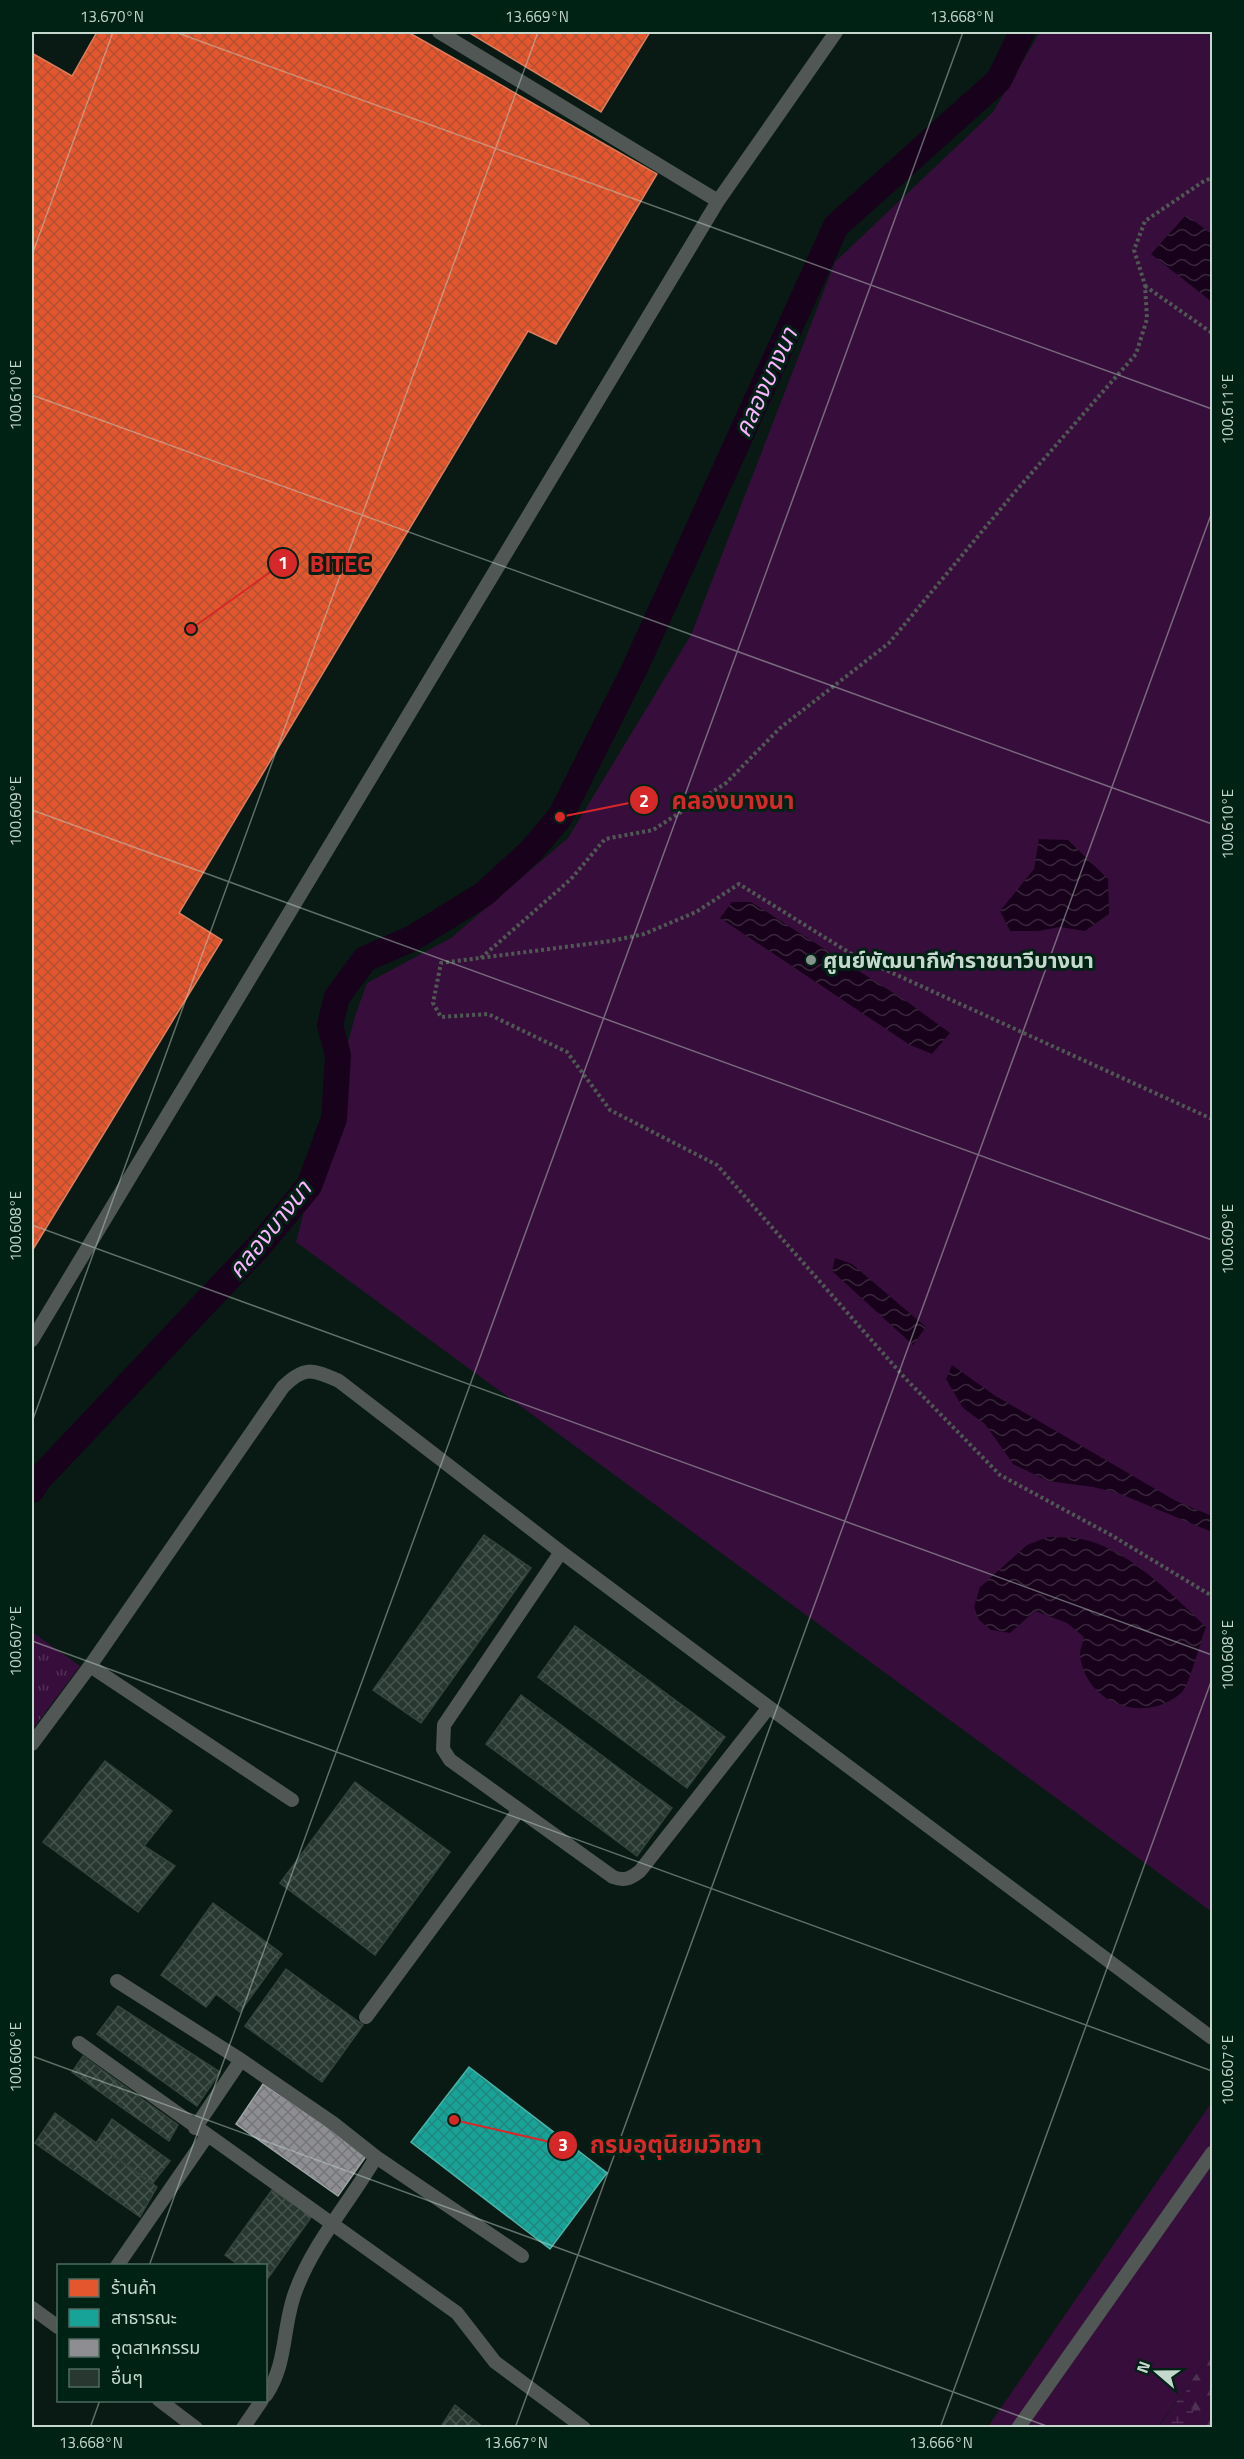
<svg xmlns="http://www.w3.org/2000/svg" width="1244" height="2459" viewBox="0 0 1244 2459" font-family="'Titillium Web','Noto Sans Thai',sans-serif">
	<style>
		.grass { fill: url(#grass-tufts) }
		.forest { fill: url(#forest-firs) }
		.wetland { fill: url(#wetland-marsh) }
		.pitch { fill: #370e3b }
		.water { fill: url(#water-waves) }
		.shops { fill: url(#shops-cross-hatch); stroke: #db7e5e; stroke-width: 1.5 }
		.public { fill: url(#public-cross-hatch); stroke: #4bb3a8; stroke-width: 1.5 }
		.industry { fill: url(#industry-cross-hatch); stroke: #9ea4a4; stroke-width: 1.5 }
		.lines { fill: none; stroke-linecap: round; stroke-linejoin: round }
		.canal { stroke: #18021b; stroke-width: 26 }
		.building { fill: url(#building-cross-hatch); stroke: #34433c; stroke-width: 1.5 }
		.path { stroke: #505854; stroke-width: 4; stroke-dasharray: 3 3; stroke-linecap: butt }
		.lane { stroke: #505754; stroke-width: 14 }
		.ticks { fill: none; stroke: #c5d8ce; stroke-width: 1.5; stroke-opacity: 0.45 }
		.poi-dot { fill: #83968d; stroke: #002215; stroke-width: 2 }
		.labels { text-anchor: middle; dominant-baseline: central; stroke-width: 6; stroke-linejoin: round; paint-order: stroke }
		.poi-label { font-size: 22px; font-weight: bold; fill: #c5d8ce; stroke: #002215; text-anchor: start }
		.water-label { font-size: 24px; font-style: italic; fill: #fcb4ff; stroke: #002215 }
		.leader { fill: none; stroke: #d62828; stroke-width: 2 }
		.callout-dot { fill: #d62828; stroke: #002215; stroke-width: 2 }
		.mark-label { font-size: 18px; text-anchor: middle; font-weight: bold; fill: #fff }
		.callout-label { font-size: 24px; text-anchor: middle; font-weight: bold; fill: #d62828; stroke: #002215; stroke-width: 6; stroke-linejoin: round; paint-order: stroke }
		.neatline { fill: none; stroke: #c5d8ce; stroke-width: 2 }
		.ticks-label { font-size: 15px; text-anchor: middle; fill: #c5d8ce }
	</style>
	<defs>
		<pattern id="grass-tufts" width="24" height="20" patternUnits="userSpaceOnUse" patternTransform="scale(1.5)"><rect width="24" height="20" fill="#370e3b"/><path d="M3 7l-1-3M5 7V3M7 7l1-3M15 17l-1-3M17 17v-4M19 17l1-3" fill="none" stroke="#523056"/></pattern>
		<pattern id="forest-firs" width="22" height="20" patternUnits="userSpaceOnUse" patternTransform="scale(1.5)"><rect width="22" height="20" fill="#370e3b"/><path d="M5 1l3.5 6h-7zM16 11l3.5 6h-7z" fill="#523056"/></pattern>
		<pattern id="wetland-marsh" width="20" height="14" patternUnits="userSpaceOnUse" patternTransform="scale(1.5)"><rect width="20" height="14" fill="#370e3b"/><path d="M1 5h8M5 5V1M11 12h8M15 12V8" fill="none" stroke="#523056"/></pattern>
		<pattern id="water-waves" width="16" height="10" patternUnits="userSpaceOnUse" patternTransform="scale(1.5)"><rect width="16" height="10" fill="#18021b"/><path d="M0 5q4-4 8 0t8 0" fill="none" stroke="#38263b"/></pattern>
		<pattern id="shops-cross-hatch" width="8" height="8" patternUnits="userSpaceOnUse" patternTransform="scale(1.5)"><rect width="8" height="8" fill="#e4572e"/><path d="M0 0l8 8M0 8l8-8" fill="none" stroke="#b15033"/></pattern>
		<pattern id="public-cross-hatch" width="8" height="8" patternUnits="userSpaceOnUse" patternTransform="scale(1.5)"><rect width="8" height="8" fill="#17a398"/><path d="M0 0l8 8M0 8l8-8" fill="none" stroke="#22867d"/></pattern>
		<pattern id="industry-cross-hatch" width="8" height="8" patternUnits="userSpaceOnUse" patternTransform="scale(1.5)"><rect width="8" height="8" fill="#8d8d92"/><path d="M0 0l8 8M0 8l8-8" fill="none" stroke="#747679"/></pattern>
		<pattern id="building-cross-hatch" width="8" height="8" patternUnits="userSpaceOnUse" patternTransform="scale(1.5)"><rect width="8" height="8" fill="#283831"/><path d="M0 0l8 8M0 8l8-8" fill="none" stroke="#46544e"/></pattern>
	</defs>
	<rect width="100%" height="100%" fill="#081a13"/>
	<path class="grass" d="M32,1632L80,1666L32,1730Z"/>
	<path class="forest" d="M1212,2352V2427H1200L1195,2424L1189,2384Z"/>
	<path class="wetland" d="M1189,2384L1195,2424L1200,2427L1158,2428Z"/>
	<path class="pitch" d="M1040,32H1212V1912L296,1242L355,1016L367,983L451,938L568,838L691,635L835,262L993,112Z
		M1212,2102V2352L1158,2427L987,2428Z"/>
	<path class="water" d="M1186,215L1212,234V302L1151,254Z
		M1039,839L1068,840L1108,879L1109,914L1085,931L1060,927L1038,931H1010L1000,911L1034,869Z
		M732,902H751L909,1003L950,1033L932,1054L910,1045L720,918Z
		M835,1258L852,1264L926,1327L913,1345L832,1271Z
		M952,1365L994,1395L1176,1501L1212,1516V1532L1118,1493L1093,1487L1048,1481L1013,1464L985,1424L963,1408L946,1379Z
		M1048,1537C1057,1537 1066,1537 1076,1538C1123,1544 1173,1595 1206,1627C1201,1639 1190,1684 1182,1692C1147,1725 1085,1705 1080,1655C1080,1649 1083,1642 1084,1637L1067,1623L1035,1611L1010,1633L991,1630L979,1620L974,1607L980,1587L1027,1545Z"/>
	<path class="shops" d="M97,32H408L657,174L556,344L528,331L179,913L222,940L32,1251V53L72,76Z
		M468,32H650L601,112Z"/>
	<path class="public" d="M469,2067L607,2173L550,2249L411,2142Z"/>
	<path class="industry" d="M263,2084L369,2152L338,2196L236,2124Z"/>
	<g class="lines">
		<path class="canal" d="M32,1490L38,1480L260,1245L309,1186L334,1119L338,1055L330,1025L337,997L365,959L413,938L484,894L531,851L560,817L634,670L836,226L999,80L1022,32"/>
	</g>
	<path class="building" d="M484,1535L531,1568L421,1723L373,1690Z
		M575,1626L725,1737L687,1788L538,1677Z
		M521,1695L672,1808L637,1856L486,1744Z
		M105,1761L172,1811L144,1846L175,1866L138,1912L43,1842Z
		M355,1782L450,1852L375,1955L280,1883Z
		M213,1903L282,1954L240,2012L216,1994L206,2007L161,1975Z
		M286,1969L363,2025L322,2082L245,2026Z
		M118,2006L220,2072L197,2106L97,2034Z
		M83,2056L178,2125L169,2141L72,2072Z
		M55,2113L157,2187L140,2217L35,2143Z
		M112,2119L170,2161L152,2184L96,2143Z
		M272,2190L312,2216L266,2281V2266H240L225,2255Z
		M455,2405L484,2428H440Z"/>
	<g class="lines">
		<path class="path" d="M1145,286L1212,333
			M481,958L571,879L605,839L653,830L726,783L780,728L889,643L1014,493L1136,354L1147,319L1145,285L1134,250L1145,221L1204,181L1212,178
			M1212,1119L853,955L739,884L696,912L644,934L611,941L441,963L433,1003L441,1017L488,1014L567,1052L610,1110L717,1165L904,1377L1000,1475L1111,1535L1212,1596"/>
		<path class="lane" d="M439,32L718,201
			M32,1340L718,201L836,32
			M561,1552L444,1725L443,1749L450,1760L613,1877C624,1881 630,1879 640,1871L769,1707
			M90,1666L292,1800
			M32,1744L90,1666L283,1387C304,1366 312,1369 339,1381L561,1552L1212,2038
			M117,1981L241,2060L333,2123L376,2157L522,2256
			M366,2017L519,1810
			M79,2043L457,2313L495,2362L584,2428
			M195,2128L241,2060
			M117,2266L207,2136
			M32,2308L58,2327
			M266,2395C288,2363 282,2325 296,2290C314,2242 350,2202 376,2157
			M159,2400L196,2428
			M243,2428L262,2400
			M1018,2428L1212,2153"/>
	</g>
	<path class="ticks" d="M175,32L1212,409M32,255L113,32M32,395L1212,824M32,810L1212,1240M32,1225L1212,1655M32,1422L538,32M32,1641L1212,2071M32,2056L1052,2428M149,2266L963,32M90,2428L100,2400M515,2428L1212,512M940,2428L1212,1679"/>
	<circle class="poi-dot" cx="811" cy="960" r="6"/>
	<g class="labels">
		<g class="poi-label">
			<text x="823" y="960">ศูนย์พัฒนากีฬาราชนาวีบางนา</text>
		</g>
		<g class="water-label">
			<text transform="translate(765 382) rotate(-65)">คลองบางนา</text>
			<text transform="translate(269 1229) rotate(-51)">คลองบางนา</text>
		</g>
	</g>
	<path class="leader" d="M191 629L283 563M560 817L644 800M454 2120L563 2145"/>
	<g class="callout-dot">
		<circle cx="191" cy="629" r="6"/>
		<circle cx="560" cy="817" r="6"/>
		<circle cx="454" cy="2120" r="6"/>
		<circle cx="283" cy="563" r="15"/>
		<circle cx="644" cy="800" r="15"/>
		<circle cx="563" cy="2145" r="15"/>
	</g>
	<g class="mark-label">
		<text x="283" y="569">1</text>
		<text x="644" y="807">2</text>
		<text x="563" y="2151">3</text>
	</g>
	<g class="callout-label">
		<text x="340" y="572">BITEC</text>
		<text x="733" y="809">คลองบางนา</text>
		<text x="676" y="2153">กรมอุตุนิยมวิทยา</text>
	</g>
	<rect width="1244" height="2459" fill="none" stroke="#002215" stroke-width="66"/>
	<rect x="57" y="2264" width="210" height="138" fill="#002215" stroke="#4f6b5f" stroke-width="1.5"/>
	<rect x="69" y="2279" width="30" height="18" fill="#e4572e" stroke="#4f6b5f" stroke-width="1.5"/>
	<text x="111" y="2294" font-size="18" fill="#c5d8ce">ร้านค้า</text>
	<rect x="69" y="2309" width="30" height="18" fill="#17a398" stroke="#4f6b5f" stroke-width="1.5"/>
	<text x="111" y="2324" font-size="18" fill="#c5d8ce">สาธารณะ</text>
	<rect x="69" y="2339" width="30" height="18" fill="#8d8d92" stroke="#4f6b5f" stroke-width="1.5"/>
	<text x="111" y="2354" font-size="18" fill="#c5d8ce">อุตสาหกรรม</text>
	<rect x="69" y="2369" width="30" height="18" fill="#283831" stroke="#4f6b5f" stroke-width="1.5"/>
	<text x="111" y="2384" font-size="18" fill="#c5d8ce">อื่นๆ</text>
	<g transform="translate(1157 2372) rotate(290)" stroke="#002215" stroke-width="4.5" paint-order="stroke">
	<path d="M0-4.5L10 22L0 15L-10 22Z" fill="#c5d8ce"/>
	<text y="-9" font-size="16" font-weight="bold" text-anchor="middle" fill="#c5d8ce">N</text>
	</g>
	<rect x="33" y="33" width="1178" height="2393" class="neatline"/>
	<g class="ticks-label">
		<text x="112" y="22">13.670°N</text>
		<text x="537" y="22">13.669°N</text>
		<text x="962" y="22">13.668°N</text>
		<text transform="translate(16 395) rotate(-90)" y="5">100.610°E</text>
		<text transform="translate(1228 409) rotate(-90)" y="5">100.611°E</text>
		<text transform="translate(16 811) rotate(-90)" y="5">100.609°E</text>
		<text transform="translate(1228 824) rotate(-90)" y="5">100.610°E</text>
		<text transform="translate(16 1226) rotate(-90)" y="5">100.608°E</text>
		<text transform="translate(1228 1239) rotate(-90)" y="5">100.609°E</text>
		<text transform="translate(16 1641) rotate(-90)" y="5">100.607°E</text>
		<text transform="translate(1228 1655) rotate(-90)" y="5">100.608°E</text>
		<text transform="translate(16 2057) rotate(-90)" y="5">100.606°E</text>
		<text transform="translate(1228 2070) rotate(-90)" y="5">100.607°E</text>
		<text x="91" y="2448">13.668°N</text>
		<text x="516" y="2448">13.667°N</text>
		<text x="941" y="2448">13.666°N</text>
	</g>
</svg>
